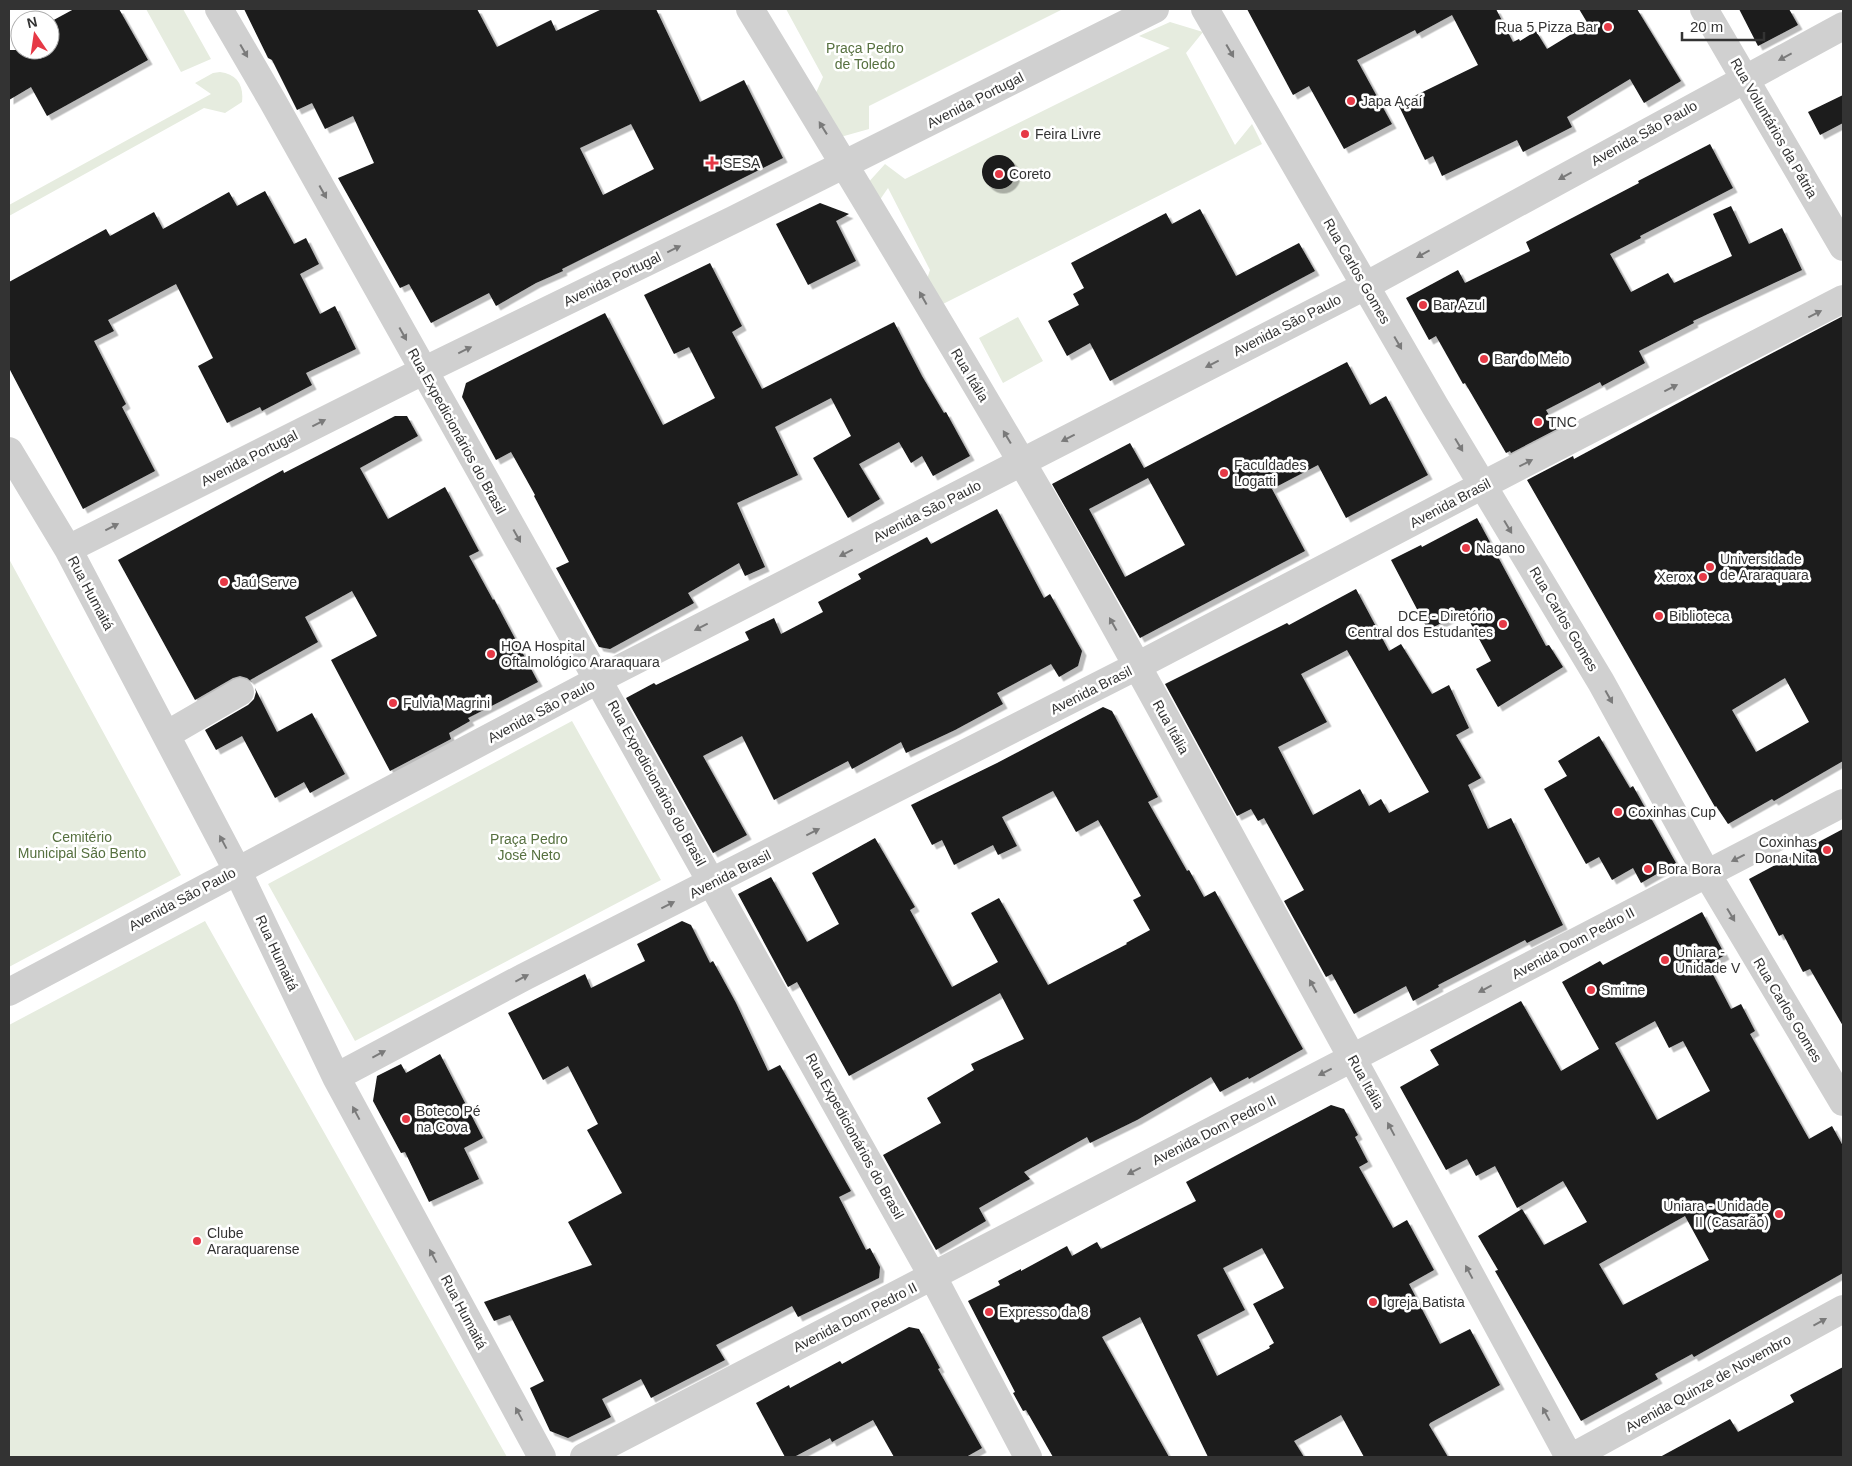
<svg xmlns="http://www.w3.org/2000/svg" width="1852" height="1466" viewBox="0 0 1852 1466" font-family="Helvetica,sans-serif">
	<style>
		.green { fill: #e6ecdf }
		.building { fill: #1a1a1a; fill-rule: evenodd; filter: url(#shadow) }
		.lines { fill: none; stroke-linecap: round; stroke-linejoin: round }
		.minor { stroke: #d0d0d0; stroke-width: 28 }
		.oneway { fill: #7a7a7a }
		.poi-dot { fill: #e63946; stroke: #fff; stroke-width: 2 }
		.labels { text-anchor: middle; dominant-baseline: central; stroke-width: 5; stroke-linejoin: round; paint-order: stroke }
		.poi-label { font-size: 14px; fill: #333; stroke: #fff; text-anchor: start }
		.park-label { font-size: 14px; fill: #56703f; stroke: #fff }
		.street-label { font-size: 14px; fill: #333; stroke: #fff }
	</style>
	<defs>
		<filter id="shadow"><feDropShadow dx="4.5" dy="4.5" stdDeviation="0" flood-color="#0004"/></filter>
	</defs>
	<rect width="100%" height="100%" fill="#fff"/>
	<path class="green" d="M146,9H183L211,59L181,72Z
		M786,9H1063L869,106V129L837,138L811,104L823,77Z
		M1170,22L1203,32L1186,53L1235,145L1252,124L1262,144L933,309L923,291L930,270L888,188L877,204L866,185L885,164L905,179L1170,48L1139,36Z
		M220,72C237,74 244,85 242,102L225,113L204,108L9,216V205L211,94L195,83L213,73Z
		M1018,317L1043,361L1003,383L979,338Z
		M9,559L181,875L9,967Z
		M572,721L661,880L355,1041L268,884Z
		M205,921L507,1457H9V1025Z"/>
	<path class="building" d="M74,9H119L148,60L47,116L31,87L9,100V50H50V22Z
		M244,9H477L497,47L551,20L556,31L602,9H656L700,102L744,80L783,158L562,269L563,271L536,283L496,306L489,293L431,323L409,284L400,288L338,178L374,163L353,116L325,129L312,103L297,110L272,60L268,58ZM631,124L654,169L603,195L580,148Z
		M1247,9H1496L1513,42L1519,39L1520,41L1536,31L1547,49L1588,24L1579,9H1637L1681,81L1644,103L1630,79L1567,117L1572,127L1523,152L1517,140L1442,176L1433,156L1425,160L1398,104L1478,65L1452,15L1417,34L1415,30L1357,60L1392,124L1344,149L1309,86L1293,95Z
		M1739,9H1789L1798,25L1758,46Z
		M1843,95V123L1820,135L1808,112Z
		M1710,144L1733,188L1640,236L1641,238L1610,254L1631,292L1668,273L1674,283L1732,256L1713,214L1731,206L1749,244L1782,228L1802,270L1693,321L1694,323L1639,351L1645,363L1602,386L1600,382L1546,410L1557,429L1511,453L1510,451L1506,453L1465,383L1463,384L1436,336L1429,340L1406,298L1458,270L1465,283L1530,251L1526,242L1639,183L1638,181Z
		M982 172a17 17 0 1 1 34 0a17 17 0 1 1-34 0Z
		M265,191L294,244L306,238L319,264L300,274L320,314L335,306L356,349L306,373L312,385L262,411L260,407L227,423L198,366L213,358L176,284L108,320L114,331L94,341L126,404L122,407L155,471L83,509L9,368V282L106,229L110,236L154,212L163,229L229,192L237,206Z
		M820,203L849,214L836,221L856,261L808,285L776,224Z
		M1200,209L1236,276L1299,243L1315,271L1110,381L1090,343L1067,356L1048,321L1079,305L1073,294L1084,288L1071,263L1166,213L1172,224Z
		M710,263L742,326L732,332L762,389L894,322L922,376L944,413L946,412L970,456L933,476L922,456L911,463L899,442L859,464L880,499L848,518L813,458L851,436L831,398L775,427L798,475L737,503L765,567L745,576L739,563L688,593L694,603L610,649L599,647L556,568L569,562L534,496L535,495L511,452L496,460L462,397L466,383L605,313L663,425L715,398L689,347L674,354L644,295Z
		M1843,316V761L1774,801L1772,799L1728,824L1716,806L1715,807L1527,480L1573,456L1574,459L1719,381ZM1785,678L1809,722L1756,752L1732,710Z
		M1347,362L1370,405L1386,396L1428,475L1346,518L1318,465L1272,489L1305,551L1140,638L1052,484L1130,443L1144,468ZM1148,478L1185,545L1125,577L1089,509Z
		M395,416H407L418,436L360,468L388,519L445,487L479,551L469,556L493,600L494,599L538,682L468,718L470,721L449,733L451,739L390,771L331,660L377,636L352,591L305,617L318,642L250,680L252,682L247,678L240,676L233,678L195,700L118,560L283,470L284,473Z
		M997,509L1044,598L1050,594L1082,651L1078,666L1059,677L1051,664L997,693L1003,704L955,730L906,753L901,742L852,769L848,761L774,800L742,736L703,756L747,835L713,853L626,698L654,683L656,685L749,640L745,632L774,618L781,634L823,612L818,602L861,579L858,574L927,537L931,544Z
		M1477,518L1546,646L1549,645L1563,667L1498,707L1476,669L1491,661L1464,611L1428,630L1391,560L1421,545L1422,547Z
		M1356,589L1389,651L1401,644L1432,694L1449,685L1469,728L1456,735L1481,778L1468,785L1488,829L1511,818L1563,925L1527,943L1525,940L1438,985L1439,987L1413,1001L1406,986L1354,1014L1332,974L1326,977L1284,901L1304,890L1264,818L1258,821L1251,809L1237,816L1165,684L1287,623L1289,625ZM1347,650L1429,792L1389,813L1381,799L1369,806L1360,789L1313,815L1278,747L1327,722L1301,674Z
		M255,688L277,732L312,713L345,774L310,793L304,782L275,798L242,736L216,750L205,730L248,705L254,699L256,692Z
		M1103,707L1112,711L1158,797L1148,802L1187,871L1189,870L1204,897L1215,891L1303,1049L1249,1079L1248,1077L1220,1092L1211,1077L1137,1120L1090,1143L1087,1137L1024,1172L1030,1179L979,1208L986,1221L936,1250L883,1155L941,1123L927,1098L974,1070L971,1064L1024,1039L1000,993L849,1076L797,982L788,987L738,894L771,877L807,942L839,924L812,873L875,838L915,907L910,910L952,987L998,962L971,913L999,898L1048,985L1127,944L1126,943L1150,930L1133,900L1141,896L1098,820L1076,832L1053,791L1002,817L1017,846L998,855L993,845L954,865L942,840L932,845L911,805L997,763Z
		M1599,736L1630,788L1633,786L1676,863L1641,883L1633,868L1612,880L1599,857L1586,864L1544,789L1567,776L1558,761Z
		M1843,829V1026L1810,969L1803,972L1783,934L1779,936L1749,879Z
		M1702,912L1725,955L1708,965L1731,1009L1741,1004L1755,1031L1750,1034L1809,1139L1832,1126L1843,1146V1273L1694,1357L1692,1354L1655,1374L1658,1379L1581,1421L1495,1271L1498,1270L1478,1236L1522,1209L1544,1245L1587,1222L1563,1181L1517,1208L1495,1166L1476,1176L1467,1159L1446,1170L1400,1087L1439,1065L1430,1050L1521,1001L1561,1071L1599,1049L1562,982L1600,961L1603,965ZM1655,1021L1669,1048L1683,1041L1710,1091L1657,1120L1615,1043ZM1685,1216L1709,1260L1623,1305L1599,1264Z
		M682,921L691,925L710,963L713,961L736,1003L768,1071L780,1065L851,1191L839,1197L866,1250L870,1248L880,1267L879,1278L798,1317L792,1306L716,1345L725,1360L651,1398L641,1379L602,1399L611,1417L568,1438L550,1431L530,1388L544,1381L510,1315L494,1321L484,1302L592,1265L568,1222L622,1193L587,1130L598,1124L568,1066L543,1080L508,1013L585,974L591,988L645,961L637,944Z
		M440,1054L483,1138L464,1148L479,1179L429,1202L405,1152L401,1153L373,1101L377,1076L401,1064L406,1073Z
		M1331,1105L1344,1109L1358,1135L1355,1137L1368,1162L1359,1167L1393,1228L1407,1220L1434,1270L1409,1284L1440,1344L1470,1329L1500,1385L1430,1423L1429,1425L1448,1457H1364L1341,1415L1294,1441L1304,1457H1208L1140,1317L1102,1337L1169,1457H1053L1026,1410L1023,1411L1013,1393L1015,1392L968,1301L1000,1285L998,1281L1021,1269V1271L1067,1246L1072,1256L1097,1242L1101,1249L1196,1201L1186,1182ZM1262,1248L1284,1288L1253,1304L1274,1343L1269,1346L1270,1348L1217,1376L1197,1335L1245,1310L1223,1268Z
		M909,1327L919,1329L940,1368L938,1369L982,1448L966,1457H894L873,1420L832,1442L830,1438L794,1457H785L756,1403L789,1385L790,1388L840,1361L842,1364Z
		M1843,1367V1457H1660L1730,1419L1738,1432L1794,1402L1790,1395Z"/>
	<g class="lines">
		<path class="minor" d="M219,9L272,100L933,1277L1028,1457
			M750,9C841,159 932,309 1021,461C1092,581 1158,704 1225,826C1341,1036 1455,1246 1569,1457
			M1205,9L1435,406L1601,682L1707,874L1843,1102
			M1704,9L1843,247
			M9,451L68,549L237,870L336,1077L542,1457
			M68,549L423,371L735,219L1155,9
			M166,735L240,692
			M9,992L611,673L1365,286L1843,26
			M336,1077L524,977L1137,666L1483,485L1843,299
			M584,1457L1843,803
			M1572,1457L1843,1309"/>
	</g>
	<defs><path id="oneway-solid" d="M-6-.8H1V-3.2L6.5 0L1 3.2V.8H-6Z" transform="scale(1.25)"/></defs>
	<g class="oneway">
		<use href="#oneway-solid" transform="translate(244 51) rotate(60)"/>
		<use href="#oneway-solid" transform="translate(1230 51) rotate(60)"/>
		<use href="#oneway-solid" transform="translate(1785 57) rotate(152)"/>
		<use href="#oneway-solid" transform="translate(823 128) rotate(-122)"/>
		<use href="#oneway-solid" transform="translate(1565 176) rotate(151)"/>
		<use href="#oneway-solid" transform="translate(323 192) rotate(61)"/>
		<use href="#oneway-solid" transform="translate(674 249) rotate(-26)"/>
		<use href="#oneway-solid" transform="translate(1423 254) rotate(151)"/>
		<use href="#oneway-solid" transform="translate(923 298) rotate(-119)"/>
		<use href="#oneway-solid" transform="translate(1815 314) rotate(-27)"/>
		<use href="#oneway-solid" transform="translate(403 334) rotate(61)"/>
		<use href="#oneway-solid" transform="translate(1398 343) rotate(60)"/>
		<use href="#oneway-solid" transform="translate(465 350) rotate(-26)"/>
		<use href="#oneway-solid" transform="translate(1212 364) rotate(153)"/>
		<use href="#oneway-solid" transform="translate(1671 388) rotate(-27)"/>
		<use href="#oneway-solid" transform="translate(319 423) rotate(-27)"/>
		<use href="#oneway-solid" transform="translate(1007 437) rotate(-121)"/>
		<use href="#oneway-solid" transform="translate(1068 438) rotate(153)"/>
		<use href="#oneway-solid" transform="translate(1459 445) rotate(59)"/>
		<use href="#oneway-solid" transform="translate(1526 463) rotate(-27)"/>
		<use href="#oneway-solid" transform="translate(112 527) rotate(-27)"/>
		<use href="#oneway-solid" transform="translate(1508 527) rotate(59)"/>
		<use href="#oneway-solid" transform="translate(517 536) rotate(61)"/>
		<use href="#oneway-solid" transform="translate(846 553) rotate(153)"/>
		<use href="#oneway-solid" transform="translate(1113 624) rotate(-119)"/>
		<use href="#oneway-solid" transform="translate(701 627) rotate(153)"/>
		<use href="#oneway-solid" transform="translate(1609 697) rotate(61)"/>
		<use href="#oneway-solid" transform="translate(813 832) rotate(-27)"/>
		<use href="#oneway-solid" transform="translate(223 842) rotate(-118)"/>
		<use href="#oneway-solid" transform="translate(1738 858) rotate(153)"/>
		<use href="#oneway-solid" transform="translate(668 905) rotate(-27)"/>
		<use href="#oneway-solid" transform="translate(1731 915) rotate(59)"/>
		<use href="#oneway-solid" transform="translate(522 978) rotate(-28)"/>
		<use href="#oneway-solid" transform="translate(1313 986) rotate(-119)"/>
		<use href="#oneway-solid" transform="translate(1485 989) rotate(152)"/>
		<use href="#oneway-solid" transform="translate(379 1054) rotate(-28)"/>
		<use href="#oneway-solid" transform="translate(1325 1072) rotate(153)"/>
		<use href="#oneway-solid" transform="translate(356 1113) rotate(-118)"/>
		<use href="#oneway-solid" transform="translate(1391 1129) rotate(-118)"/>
		<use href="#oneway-solid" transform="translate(1134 1171) rotate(153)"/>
		<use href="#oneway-solid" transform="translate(433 1256) rotate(-118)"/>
		<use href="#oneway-solid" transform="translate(1469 1272) rotate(-118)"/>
		<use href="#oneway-solid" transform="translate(1820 1322) rotate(-29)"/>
		<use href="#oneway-solid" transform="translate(519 1414) rotate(-118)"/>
		<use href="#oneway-solid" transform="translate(1546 1414) rotate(-118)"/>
	</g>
	<g class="poi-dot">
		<circle cx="1608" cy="27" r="5"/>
		<circle cx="1351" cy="101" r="5"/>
		<circle cx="1025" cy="134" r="5"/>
		<path d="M709.5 155.5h5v5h5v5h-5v5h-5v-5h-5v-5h5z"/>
		<circle cx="999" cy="174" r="5"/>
		<circle cx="1423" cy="305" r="5"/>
		<circle cx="1484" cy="359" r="5"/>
		<circle cx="1538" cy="422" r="5"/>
		<circle cx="1224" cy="473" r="5"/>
		<circle cx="1466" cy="548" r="5"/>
		<circle cx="1710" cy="567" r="5"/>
		<circle cx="1703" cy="577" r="5"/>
		<circle cx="224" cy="582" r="5"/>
		<circle cx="1659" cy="616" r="5"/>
		<circle cx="1503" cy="624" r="5"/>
		<circle cx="491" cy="654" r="5"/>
		<circle cx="393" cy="703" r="5"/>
		<circle cx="1618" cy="812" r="5"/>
		<circle cx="1827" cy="850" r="5"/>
		<circle cx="1648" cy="869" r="5"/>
		<circle cx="1665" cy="960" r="5"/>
		<circle cx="1591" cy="990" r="5"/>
		<circle cx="406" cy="1119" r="5"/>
		<circle cx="1779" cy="1214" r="5"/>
		<circle cx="197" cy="1241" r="5"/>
		<circle cx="1373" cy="1302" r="5"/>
		<circle cx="989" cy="1312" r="5"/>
	</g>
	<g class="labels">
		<g class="poi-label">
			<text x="1598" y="27" text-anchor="end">Rua 5 Pizza Bar</text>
			<text x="1361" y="101">Japa Açaí</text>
			<text x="1035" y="134">Feira Livre</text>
			<text x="723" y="163">SESA</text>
			<text x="1009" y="174">Coreto</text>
			<text x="1433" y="305">Bar Azul</text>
			<text x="1494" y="359">Bar do Meio</text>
			<text x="1548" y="422">TNC</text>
			<text x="1234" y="465">Faculdades<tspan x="1234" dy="16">Logatti</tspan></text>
			<text x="1476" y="548">Nagano</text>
			<text x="1720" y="559">Universidade<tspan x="1720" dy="16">de Araraquara</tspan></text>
			<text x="1693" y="577" text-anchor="end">Xerox</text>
			<text x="234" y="582">Jaú Serve</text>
			<text x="1493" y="616" text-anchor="end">DCE - Diretório<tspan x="1493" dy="16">Central dos Estudantes</tspan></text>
			<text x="1669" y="616">Biblioteca</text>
			<text x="501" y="646">HOA Hospital<tspan x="501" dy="16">Oftalmológico Araraquara</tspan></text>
			<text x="403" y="703">Fulvia Magrini</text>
			<text x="1628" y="812">Coxinhas Cup</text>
			<text x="1817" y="842" text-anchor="end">Coxinhas<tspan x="1817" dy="16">Dona Nita</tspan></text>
			<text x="1658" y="869">Bora Bora</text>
			<text x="1675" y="952">Uniara -<tspan x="1675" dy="16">Unidade V</tspan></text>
			<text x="1601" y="990">Smirne</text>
			<text x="416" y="1111">Boteco Pé<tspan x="416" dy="16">na Cova</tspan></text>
			<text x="1769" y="1206" text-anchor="end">Uniara - Unidade<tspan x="1769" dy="16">II (Casarão)</tspan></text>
			<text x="207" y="1233">Clube<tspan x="207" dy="16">Araraquarense</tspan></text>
			<text x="1383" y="1302">Igreja Batista</text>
			<text x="999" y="1312">Expresso da 8</text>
		</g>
		<g class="park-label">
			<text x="865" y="48">Praça Pedro<tspan x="865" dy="16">de Toledo</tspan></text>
			<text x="82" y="837">Cemitério<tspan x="82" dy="16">Municipal São Bento</tspan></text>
			<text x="529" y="839">Praça Pedro<tspan x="529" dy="16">José Neto</tspan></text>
		</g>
		<g class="street-label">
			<text transform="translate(975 100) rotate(-27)">Avenida Portugal</text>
			<text transform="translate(1774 128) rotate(60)">Rua Voluntários da Pátria</text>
			<text transform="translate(1644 133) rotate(-29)">Avenida São Paulo</text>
			<text transform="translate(1357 271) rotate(60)">Rua Carlos Gomes</text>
			<text transform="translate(612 279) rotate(-26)">Avenida Portugal</text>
			<text transform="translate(1287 325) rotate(-27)">Avenida São Paulo</text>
			<text transform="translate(970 375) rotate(59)">Rua Itália</text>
			<text transform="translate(457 431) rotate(61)">Rua Expedicionários do Brasil</text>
			<text transform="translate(249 458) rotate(-27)">Avenida Portugal</text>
			<text transform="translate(1450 503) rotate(-28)">Avenida Brasil</text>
			<text transform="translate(927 511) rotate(-27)">Avenida São Paulo</text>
			<text transform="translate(91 593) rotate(62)">Rua Humaitá</text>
			<text transform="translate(1564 619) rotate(59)">Rua Carlos Gomes</text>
			<text transform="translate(1091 690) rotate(-27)">Avenida Brasil</text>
			<text transform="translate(541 711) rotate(-28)">Avenida São Paulo</text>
			<text transform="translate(1171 727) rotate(61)">Rua Itália</text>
			<text transform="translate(657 783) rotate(61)">Rua Expedicionários do Brasil</text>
			<text transform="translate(730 874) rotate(-27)">Avenida Brasil</text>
			<text transform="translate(182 899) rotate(-28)">Avenida São Paulo</text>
			<text transform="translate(1573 943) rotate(-28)">Avenida Dom Pedro II</text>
			<text transform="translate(277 953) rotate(65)">Rua Humaitá</text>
			<text transform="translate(1788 1010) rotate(59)">Rua Carlos Gomes</text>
			<text transform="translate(1366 1082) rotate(61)">Rua Itália</text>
			<text transform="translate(1214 1130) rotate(-27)">Avenida Dom Pedro II</text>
			<text transform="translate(855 1136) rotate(61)">Rua Expedicionários do Brasil</text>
			<text transform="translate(464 1312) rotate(62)">Rua Humaitá</text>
			<text transform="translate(855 1317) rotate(-27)">Avenida Dom Pedro II</text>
			<text transform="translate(1708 1383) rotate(-29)">Avenida Quinze de Novembro</text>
		</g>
	</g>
	<rect width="1852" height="1466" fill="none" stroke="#333333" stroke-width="20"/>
	<g transform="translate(35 35) rotate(347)"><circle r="24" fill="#ffffff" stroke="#adadad"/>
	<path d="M0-4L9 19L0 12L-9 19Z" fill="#e63946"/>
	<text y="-8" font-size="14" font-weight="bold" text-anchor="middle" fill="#333333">N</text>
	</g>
	<path d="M1682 32v8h82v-8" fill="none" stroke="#333333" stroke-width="2.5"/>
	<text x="1690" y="32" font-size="15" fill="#333333" stroke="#ffffff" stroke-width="4" paint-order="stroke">20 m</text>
</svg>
